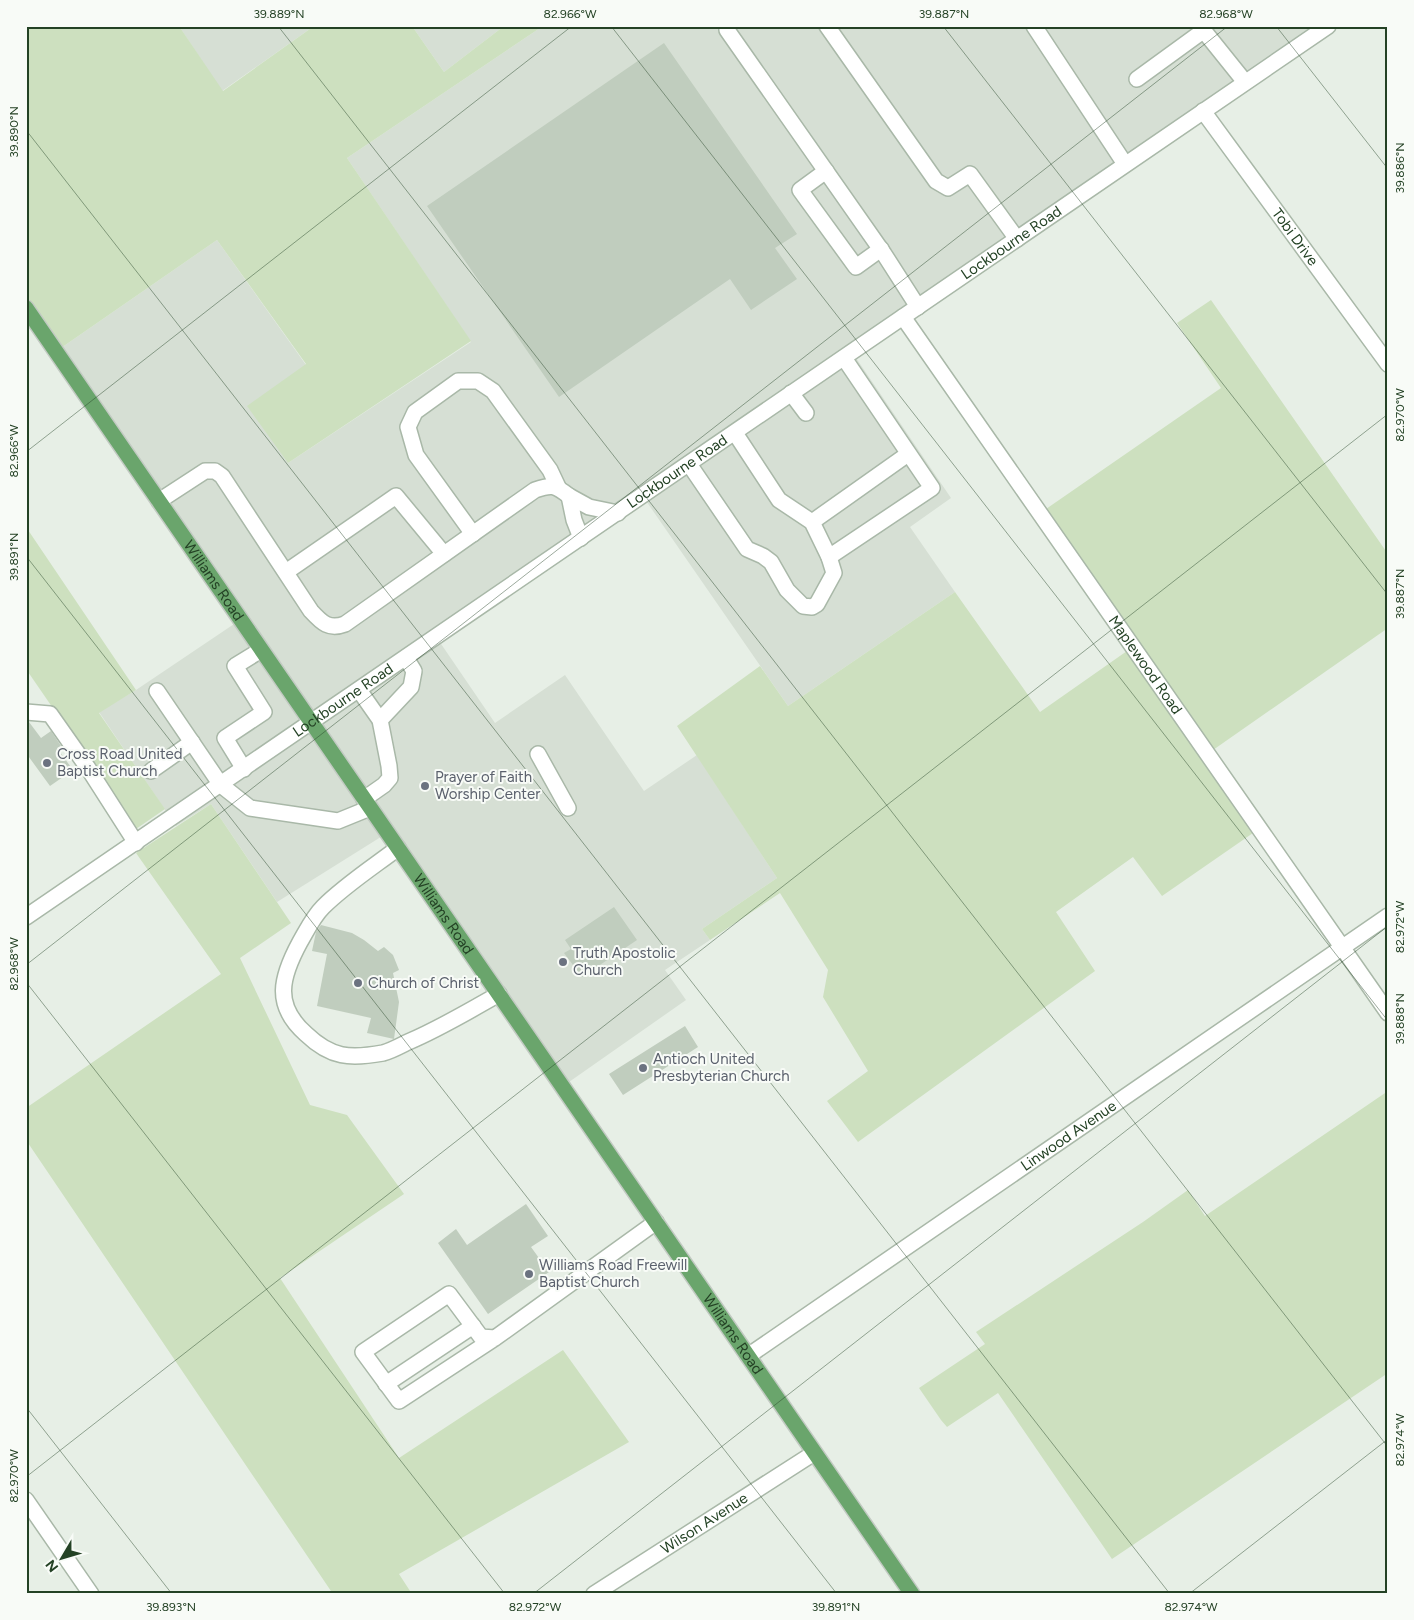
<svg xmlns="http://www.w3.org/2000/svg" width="1414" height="1620" viewBox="0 0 1414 1620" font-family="Figtree,sans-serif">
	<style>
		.built { fill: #d6dfd4 }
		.green { fill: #cde0bf }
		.building { fill: #c0cdbe }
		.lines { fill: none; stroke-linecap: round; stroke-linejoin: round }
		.minor-casing { stroke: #a9b8a8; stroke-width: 18 }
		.major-casing { stroke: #c2cac2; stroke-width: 18 }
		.minor { stroke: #fff; stroke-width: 15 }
		.major { stroke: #6aa56c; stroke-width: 15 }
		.ticks { fill: none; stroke: #244225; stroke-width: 1; stroke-opacity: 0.45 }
		.worship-dot { fill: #6b7280; stroke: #f8fbf7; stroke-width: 2 }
		.labels { text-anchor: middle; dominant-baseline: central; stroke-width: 4; stroke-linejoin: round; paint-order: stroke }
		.street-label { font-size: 15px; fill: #244225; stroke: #f8fbf7 }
		.worship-label { font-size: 15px; fill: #5b616d; stroke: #f8fbf7; text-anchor: start }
		.neatline { fill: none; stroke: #244225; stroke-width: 2 }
		.ticks-label { font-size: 12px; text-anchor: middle; fill: #244225 }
	</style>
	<rect width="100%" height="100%" fill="#e7efe6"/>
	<path class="built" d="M179,26H314L222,91Z
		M412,26H504L444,72Z
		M543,26H1331L852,352L951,498L910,527L955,592L788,706L642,495L437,638L495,723L565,675L644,791L697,755L777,878L702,929L710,940L665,970L686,1000L559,1089L384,835L277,902L211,804L176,826L99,712L136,690L243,618L61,348L217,240L306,365L288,463L471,342L347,158Z"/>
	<path class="green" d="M26,26H179L223,91L314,26H412L444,72L504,26H543L347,158L471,341L288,463L247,406L306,364L217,240L61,348L26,297Z
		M1211,300L1388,554V628L1213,750L1046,509L1221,388L1177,323Z
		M26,527L136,690L99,713L165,809L136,829L26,669Z
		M955,592L1040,712L1127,651L1253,833L1162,896L1133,857L1056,912L1095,971L858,1142L827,1101L868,1071L823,997L828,970L780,893L710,940L702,929L777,878L677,726L760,666L788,706Z
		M211,804L291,923L240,958L310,1105L347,1115L404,1194L280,1278L399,1458L563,1350L629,1442L399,1574L412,1594H333L26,1140V1108L221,974L136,853Z
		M1388,1091V1373L1112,1559L998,1393L947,1427L941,1420L919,1388L985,1344L976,1332L1143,1222L1188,1190L1205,1216Z"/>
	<path class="building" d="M664,43L797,234L775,248L797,279L751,310L730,279L559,397L427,206Z
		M26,721L29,722L41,738L51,731L61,746L57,748L73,770L50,786L26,753Z
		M614,907L637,940L582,977L564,953L571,949L565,940Z
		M321,925L352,933L364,940L378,951L384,947L393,955L399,970L393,973L399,1002L394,1039L367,1033L371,1018L317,1006L327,954L312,951L316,932Z
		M685,1026L698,1047L623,1095L609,1074Z
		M526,1204L548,1236L531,1247L549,1272L488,1314L438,1243L456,1229L467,1245Z"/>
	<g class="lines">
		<g class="minor-casing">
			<g id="minor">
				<path d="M827,26L936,181L948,188L970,174L1017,239"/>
				<path d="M1034,26L1125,164"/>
				<path d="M1200,26L1245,82"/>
				<path d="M727,30L884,254L918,307"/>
				<path d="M1137,79L1203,31"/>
				<path id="s1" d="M1203,111L1388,364"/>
				<path d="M826,171L800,190L856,267L881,249"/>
				<path id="s2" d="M903,317L1388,1013"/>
				<path d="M791,393L806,413"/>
				<path d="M689,464L747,549L763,556L771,562L787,590L803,606L812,607L817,604L834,573L829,557L812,522L779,500L735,433"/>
				<path d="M159,501L205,471H215L222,476L311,611C322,623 329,630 345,624L535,490C552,484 555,485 569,496"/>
				<path d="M812,522L908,454"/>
				<path d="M473,534L416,455L408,427L415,412L458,381H478L493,391L550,470L558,487"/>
				<path d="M581,538L574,520L569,496L589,507L618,513"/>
				<path d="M829,557L932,488L844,358"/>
				<path d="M286,572L396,496L444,554"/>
				<path d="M359,690L380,720L389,766L390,778L384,785L364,799"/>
				<path d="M157,691L221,785L250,808L338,821L370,808"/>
				<path d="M26,712L50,714L88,768L136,843"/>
				<path d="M380,720L411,687L414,671L406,658"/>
				<path d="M538,754L568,808"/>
				<path d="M244,769L225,738L264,712L235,666L261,650"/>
				<path d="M151,771L192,742"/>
				<path d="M398,848C373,867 345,885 323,907C313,917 307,930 300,942C281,977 273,1005 306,1034C331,1058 350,1059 383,1053C391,1051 400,1046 408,1042C439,1029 469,1011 499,994"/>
				<path id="s3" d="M26,917L1328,26"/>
				<path d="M495,1338L481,1337L449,1294L363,1352L399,1401L495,1338L656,1222"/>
				<path id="s4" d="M748,1356L1388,916"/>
				<path d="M386,1384L473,1326"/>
				<path d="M26,1500L91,1594"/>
				<path id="s5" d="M594,1594L814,1453"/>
			</g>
		</g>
		<g class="major-casing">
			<g id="major">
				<path id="s6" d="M26,308L912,1594"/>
			</g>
		</g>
		<use href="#minor" class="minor"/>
		<use href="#major" class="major"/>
	</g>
	<path class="ticks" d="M278,26L1388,1447M611,26L1388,1021M943,26L1388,595M1276,26L1388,169M26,130L1170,1594M26,452L572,26M26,556L837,1594M26,965L1228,26M26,982L505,1594M26,1407L172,1594M26,1477L1388,414M533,1594L1388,926M1189,1594L1388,1439"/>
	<g class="worship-dot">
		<circle cx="47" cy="763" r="5"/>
		<circle cx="425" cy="786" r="5"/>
		<circle cx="563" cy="962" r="5"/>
		<circle cx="358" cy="983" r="5"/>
		<circle cx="643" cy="1068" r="5"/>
		<circle cx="529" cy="1274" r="5"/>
	</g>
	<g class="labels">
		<g class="street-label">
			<text stroke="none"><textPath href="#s1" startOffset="156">Tobi Drive</textPath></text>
			<text stroke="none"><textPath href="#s3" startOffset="1194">Lockbourne Road</textPath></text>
			<text stroke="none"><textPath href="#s3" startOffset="789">Lockbourne Road</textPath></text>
			<text stroke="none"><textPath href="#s6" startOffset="331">Williams Road</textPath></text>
			<text stroke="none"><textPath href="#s2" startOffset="424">Maplewood Road</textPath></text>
			<text stroke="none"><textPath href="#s3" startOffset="384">Lockbourne Road</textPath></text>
			<text stroke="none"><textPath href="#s6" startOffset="736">Williams Road</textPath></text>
			<text stroke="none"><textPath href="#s4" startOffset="389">Linwood Avenue</textPath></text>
			<text stroke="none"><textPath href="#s6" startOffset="1246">Williams Road</textPath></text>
			<text stroke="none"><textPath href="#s5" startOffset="131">Wilson Avenue</textPath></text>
		</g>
		<g class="worship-label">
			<text x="57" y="754">Cross Road United<tspan x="57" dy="17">Baptist Church</tspan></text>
			<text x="435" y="777">Prayer of Faith<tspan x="435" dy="17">Worship Center</tspan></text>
			<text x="573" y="953">Truth Apostolic<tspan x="573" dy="17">Church</tspan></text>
			<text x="368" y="983">Church of Christ</text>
			<text x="653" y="1059">Antioch United<tspan x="653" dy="17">Presbyterian Church</tspan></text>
			<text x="539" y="1265">Williams Road Freewill<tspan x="539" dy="17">Baptist Church</tspan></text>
		</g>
	</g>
	<rect width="1414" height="1620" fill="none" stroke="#f8fbf7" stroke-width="55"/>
	<g transform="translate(62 1558) rotate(232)" stroke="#f8fbf7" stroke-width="4" paint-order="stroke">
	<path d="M0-4L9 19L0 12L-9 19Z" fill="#244225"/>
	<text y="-8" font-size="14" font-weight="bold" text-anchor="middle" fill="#244225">N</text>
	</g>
	<rect x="28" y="28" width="1358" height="1564" class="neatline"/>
	<g class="ticks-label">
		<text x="279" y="18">39.889°N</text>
		<text x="570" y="18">82.966°W</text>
		<text x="944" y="18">39.887°N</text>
		<text x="1226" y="18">82.968°W</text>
		<text transform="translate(14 132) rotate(-90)" y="4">39.890°N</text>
		<text transform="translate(1400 168) rotate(-90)" y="4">39.886°N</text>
		<text transform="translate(1400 415) rotate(-90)" y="4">82.970°W</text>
		<text transform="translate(14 451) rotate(-90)" y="4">82.966°W</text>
		<text transform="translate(14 557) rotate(-90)" y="4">39.891°N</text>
		<text transform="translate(1400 594) rotate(-90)" y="4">39.887°N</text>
		<text transform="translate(1400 927) rotate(-90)" y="4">82.972°W</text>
		<text transform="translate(14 964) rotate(-90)" y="4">82.968°W</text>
		<text transform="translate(1400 1019) rotate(-90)" y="4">39.888°N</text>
		<text transform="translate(1400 1440) rotate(-90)" y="4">82.974°W</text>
		<text transform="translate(14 1476) rotate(-90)" y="4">82.970°W</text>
		<text x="171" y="1611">39.893°N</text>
		<text x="535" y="1611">82.972°W</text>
		<text x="836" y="1611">39.891°N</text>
		<text x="1191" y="1611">82.974°W</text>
	</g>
</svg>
